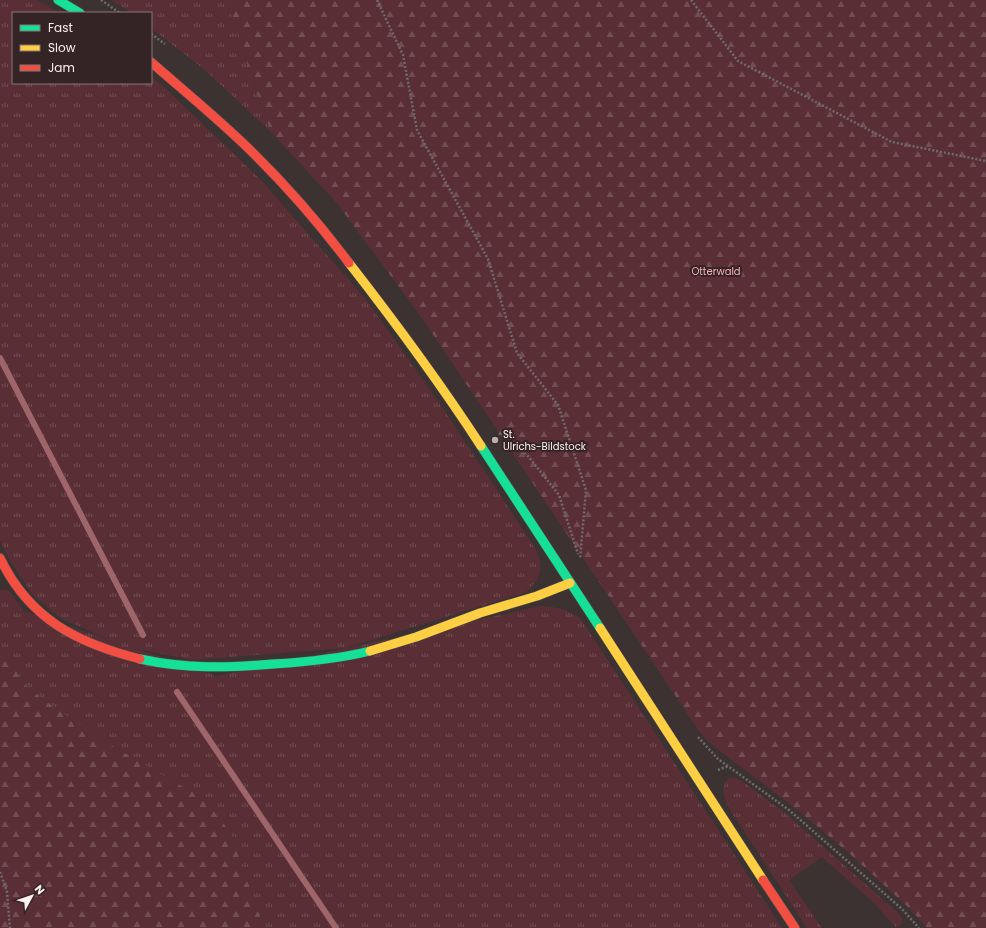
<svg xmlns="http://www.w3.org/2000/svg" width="986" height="928" viewBox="0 0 986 928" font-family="Poppins,sans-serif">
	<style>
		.grass { fill: url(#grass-tufts) }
		.forest { fill: url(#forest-firs) }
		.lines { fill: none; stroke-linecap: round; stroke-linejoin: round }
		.stream { stroke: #9e666b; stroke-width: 6 }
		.fast-casing { stroke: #564e4e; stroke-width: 10 }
		.slow-casing { stroke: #564e4e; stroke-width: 10 }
		.jam-casing { stroke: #564e4e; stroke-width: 10 }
		.path { stroke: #706b6b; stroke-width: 2.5; stroke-dasharray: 2 2; stroke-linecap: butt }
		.fast { stroke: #16e098; stroke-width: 9 }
		.slow { stroke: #ffcf43; stroke-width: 9 }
		.jam { stroke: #f24e42; stroke-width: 9 }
		.poi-dot { fill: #b9aeae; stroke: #352425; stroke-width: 1.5 }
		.labels { text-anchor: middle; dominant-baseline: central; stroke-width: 4; stroke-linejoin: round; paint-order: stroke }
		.park-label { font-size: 10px; fill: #fab0b7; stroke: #352425 }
		.poi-label { font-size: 10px; fill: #fdf1f1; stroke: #352425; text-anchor: start }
	</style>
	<defs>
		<pattern id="grass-tufts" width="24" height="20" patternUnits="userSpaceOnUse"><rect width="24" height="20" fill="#592f35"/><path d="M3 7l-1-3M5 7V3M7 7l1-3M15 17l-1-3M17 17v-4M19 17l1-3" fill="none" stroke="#724e53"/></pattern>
		<pattern id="forest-firs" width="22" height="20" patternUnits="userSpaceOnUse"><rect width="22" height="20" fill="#592f35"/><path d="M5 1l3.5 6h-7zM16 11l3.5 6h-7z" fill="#724e53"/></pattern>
	</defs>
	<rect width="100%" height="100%" fill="#3c3232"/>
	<path class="grass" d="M0,0H36L60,13H13V83H151V77L165,88L259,178L367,301L442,407L535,548C544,565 541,580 526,592L346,648L192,660L124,646L60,618L32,594L9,559L0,540Z
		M111,0H226L270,131L206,71L151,28V13H132Z
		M2,589L9,591L24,611L217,676L541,606C559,608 566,608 581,619L782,928H264L230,832L26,687L0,646V591Z
		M730,778H735L743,782L785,813L897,912C903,918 905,922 897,928L873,902L822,857L789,880L822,928H807L729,808C724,798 719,786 730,778Z"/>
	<path class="forest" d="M226,0H986V928H927L908,907L851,855L800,812L716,748L706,739L699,731L422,318L336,202L270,131Z
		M0,646L26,687L92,734L204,799L230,832L264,928H0Z"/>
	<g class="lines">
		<path class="stream" d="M0,358L143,635
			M177,692L336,928"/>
		<g class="fast-casing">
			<path id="fast" d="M58,0L80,13
				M481,446L600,628
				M140,659C186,669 227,668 273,664C306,662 338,659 370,651"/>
		</g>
		<g class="slow-casing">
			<path id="slow" d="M349,263C395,322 440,383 481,446
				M600,628L763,880
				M370,651L416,637L480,613L537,596L570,583"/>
		</g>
		<g class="jam-casing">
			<path id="jam" d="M151,62C183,90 216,117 247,147C283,182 319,223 349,263
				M0,558C29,619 77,643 140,659
				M763,880L795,928"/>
		</g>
		<path class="path" d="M101,0L120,13
			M377,0L403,55L417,130L488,259L517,353L558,405L586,490L580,559
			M691,0L738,61L892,142L986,161
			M151,34L165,44
			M499,433L528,456L559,495L578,554
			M698,737L718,759L789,810L902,909L919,928
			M718,770L728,766
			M0,872L7,892L10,928"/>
		<use href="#fast" class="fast"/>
		<use href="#slow" class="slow"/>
		<use href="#jam" class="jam"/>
	</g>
	<circle class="poi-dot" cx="495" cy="440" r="4"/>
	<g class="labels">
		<g class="park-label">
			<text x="716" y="271">Otterwald</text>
		</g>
		<g class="poi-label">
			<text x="503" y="434">St.<tspan x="503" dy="12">Ulrichs-Bildstock</tspan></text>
		</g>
	</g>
	<rect x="12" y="12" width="140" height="72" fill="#352425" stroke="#857677"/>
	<rect x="20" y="25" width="20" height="6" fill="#16e098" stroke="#857677"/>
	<text x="48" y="32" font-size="12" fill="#fdf1f1">Fast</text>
	<rect x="20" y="45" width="20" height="6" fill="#ffcf43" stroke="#857677"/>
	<text x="48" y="52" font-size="12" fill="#fdf1f1">Slow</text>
	<rect x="20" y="65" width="20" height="6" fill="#f24e42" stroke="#857677"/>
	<text x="48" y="72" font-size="12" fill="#fdf1f1">Jam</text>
	<g transform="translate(32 896) rotate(50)" stroke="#352425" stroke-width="3" paint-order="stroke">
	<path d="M0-3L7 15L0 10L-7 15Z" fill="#fdf1f1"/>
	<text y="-6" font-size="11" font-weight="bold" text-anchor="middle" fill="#fdf1f1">N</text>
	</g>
</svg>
